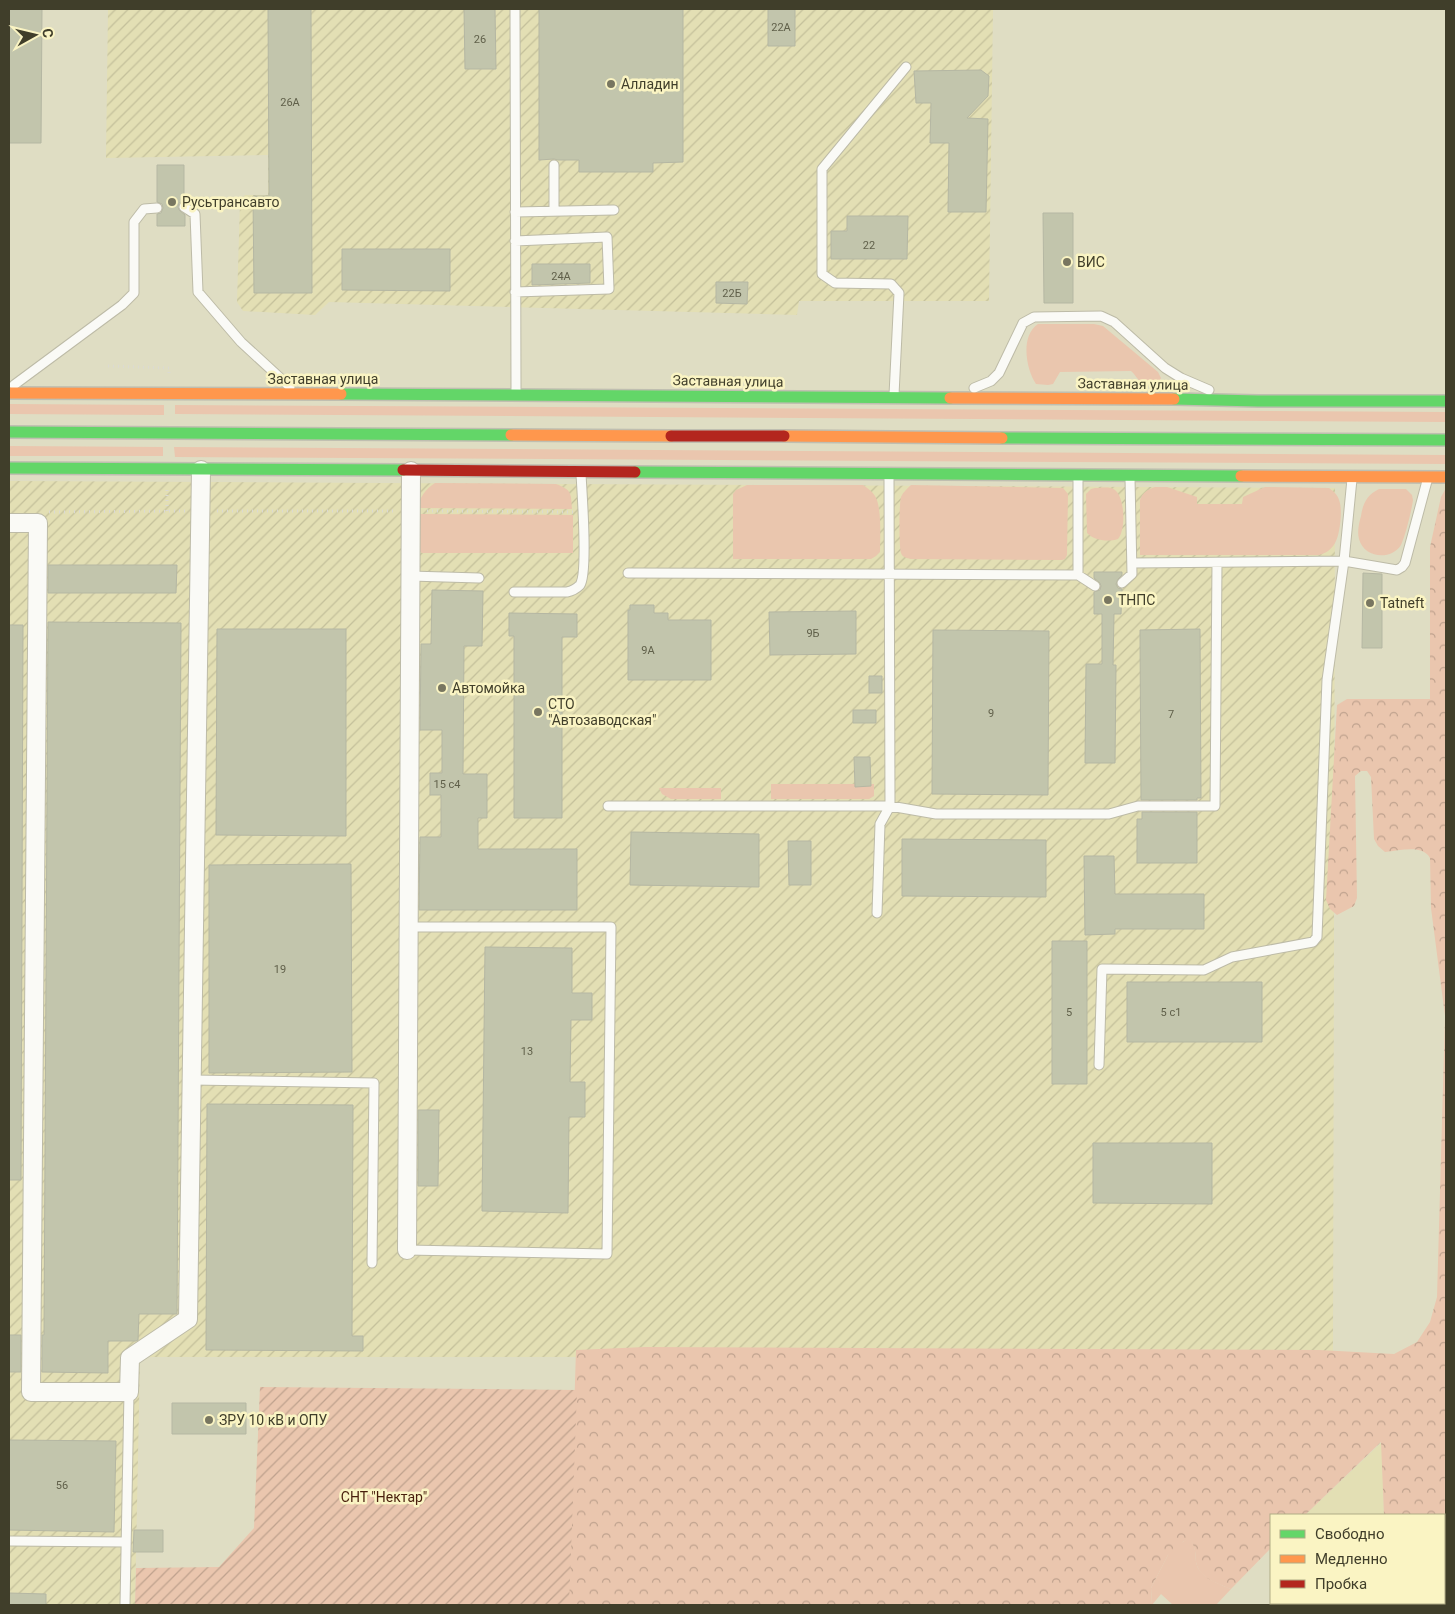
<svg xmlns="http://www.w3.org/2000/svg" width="1455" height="1614" viewBox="0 0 1455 1614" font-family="Roboto,sans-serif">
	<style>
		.built { fill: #e3dfb4 }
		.industrial { fill: url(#industrial-furrows) }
		.grass { fill: #eac6ae }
		.forest { fill: url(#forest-crowns) }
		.garden { fill: url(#garden-furrows) }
		.building { fill: #c2c5ac; stroke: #b5b7a3 }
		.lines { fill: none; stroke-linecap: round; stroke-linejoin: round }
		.lane-casing { stroke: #bdbba7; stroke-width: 11 }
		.street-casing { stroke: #bdbba7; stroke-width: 20 }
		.fast-casing { stroke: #bfbeb0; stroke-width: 14 }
		.slow-casing { stroke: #bfbeb0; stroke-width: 14 }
		.jam-casing { stroke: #bfbeb0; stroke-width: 14 }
		.path { stroke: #dbdad2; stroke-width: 3; stroke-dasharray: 1 4; stroke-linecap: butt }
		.lane { stroke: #fafaf6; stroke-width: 9 }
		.street { stroke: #fafaf6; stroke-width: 18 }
		.fast { stroke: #63d668; stroke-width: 11 }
		.slow { stroke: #ff974d; stroke-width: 11 }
		.jam { stroke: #b3261e; stroke-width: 11 }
		.poi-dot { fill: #787660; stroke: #faf4c3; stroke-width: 2 }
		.labels { text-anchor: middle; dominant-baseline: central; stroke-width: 5; stroke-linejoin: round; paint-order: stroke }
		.number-label { font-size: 11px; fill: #60604a }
		.poi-label { font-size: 14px; fill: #403e2a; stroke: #faf4c3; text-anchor: start }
		.street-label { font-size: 14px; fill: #403e2a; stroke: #faf4c3 }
		.park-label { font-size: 14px; fill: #481e0c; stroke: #faf4c3 }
	</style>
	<defs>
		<pattern id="industrial-furrows" width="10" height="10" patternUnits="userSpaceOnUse" patternTransform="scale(1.25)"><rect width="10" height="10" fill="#e3dfb4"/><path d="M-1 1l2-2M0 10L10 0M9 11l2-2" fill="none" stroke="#c4c09b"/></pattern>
		<pattern id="forest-crowns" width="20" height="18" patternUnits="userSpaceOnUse" patternTransform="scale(1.25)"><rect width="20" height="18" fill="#eac6ae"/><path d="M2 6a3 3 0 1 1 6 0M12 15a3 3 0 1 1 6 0" fill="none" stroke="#bfa28e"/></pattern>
		<pattern id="garden-furrows" width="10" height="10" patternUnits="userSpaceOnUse" patternTransform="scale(1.25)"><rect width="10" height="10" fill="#eac6ae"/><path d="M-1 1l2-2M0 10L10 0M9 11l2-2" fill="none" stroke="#bfa28e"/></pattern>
	</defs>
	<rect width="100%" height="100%" fill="#dfddc3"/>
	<path class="built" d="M1382,1442L1384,1515H1305Z"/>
	<path class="industrial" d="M108,9H993L989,301H799L797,315L329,302L315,315L243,311L237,302L240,202L245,195H268V155L106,158Z
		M9,481L1335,488L1333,1357H140L135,1605H9Z"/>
	<path class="grass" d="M1038,324H1094L1103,326L1158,372L1161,378L1157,385C1151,385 1141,384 1137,378C1135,376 1134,373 1131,371L1060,372L1053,384L1048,385L1036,384C1026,369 1020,336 1038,324Z
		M9,404L164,405V415L9,414Z
		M175,405L1446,412V422L175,414Z
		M9,446L163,447V456H9Z
		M174,447L1446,455V464L175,457Z
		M435,483L556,484C572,490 571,493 572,509L417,508C420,498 425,489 435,483Z
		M747,485H863C867,488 872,491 875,496C882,507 880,538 880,552L876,556L871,559H733V494L736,490Z
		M911,485L1063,488L1068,494L1067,555L1065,559L1062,560L911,559C907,558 903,558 901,553C899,547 899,504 901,497C903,492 907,489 911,485Z
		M1155,487H1167L1197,497V504H1242L1243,497L1265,487L1329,488C1333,491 1338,495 1339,500C1343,509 1340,535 1335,543C1331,550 1326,553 1319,555H1140V500C1143,492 1147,490 1155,487Z
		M1095,488C1101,488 1110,486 1115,490C1125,498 1126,530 1118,539C1108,542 1095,541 1087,533L1086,494L1091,489Z
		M1379,489H1406L1412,495L1413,500C1412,509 1405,537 1401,545C1391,561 1364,558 1359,539C1357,532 1359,523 1361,516C1363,503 1367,495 1379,489Z
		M420,514L573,515V553H422L419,551L418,516Z
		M771,784H874V796L869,799H771Z
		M659,788H721V799H671L662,794Z
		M1189,1537C1199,1551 1193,1556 1198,1568C1203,1578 1221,1585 1231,1589L1216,1605H1173L1161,1594L1152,1605L1151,1588L1168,1555Z"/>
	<path class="forest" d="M1446,488V1605H1387L1386,1603H1444V1515H1384L1381,1442L1305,1515H1271V1548L1231,1589C1221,1585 1203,1579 1198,1568C1193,1557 1199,1551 1189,1538L1183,1542L1180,1553L1168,1555L1151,1588L1152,1605H568L576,1350L645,1347L1319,1350L1394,1354L1417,1342L1430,1322L1437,1297L1445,1016L1431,908L1430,858C1422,844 1400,851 1385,852L1378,846L1374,839L1371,777L1367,771H1361L1355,776L1357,898L1354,906L1337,915L1330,909L1326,900L1337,705L1347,699H1430V547L1441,497Z"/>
	<path class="garden" d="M260,1387L577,1390L569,1605H135L136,1568L219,1567L254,1528Z"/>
	<path class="building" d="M9,9H42L41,143H9Z
		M268,9H311L312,293H254L253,196H269Z
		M464,9H495L496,69H465Z
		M539,9H683V162L653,163V172H579V160H558L554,159L539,160Z
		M768,9H795V46H768Z
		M981,70L989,76L988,96L967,118L988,119L986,212H948L949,143H930L931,103H916L914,71Z
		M157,165H184V201L179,203L178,207L179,210L185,215V226H157V214L161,213L163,208L162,204L157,202Z
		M1043,213H1073V303H1044Z
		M847,216H908L907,259H831V231H847Z
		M342,249H450V291L342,290Z
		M532,264H590V283L532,285Z
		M716,282H748L747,304L716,303Z
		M48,565H177L176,593H48Z
		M1094,572H1122V575L1118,579L1116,584L1118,588L1122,589L1121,614H1114L1113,665H1116L1115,763H1085L1086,664H1102V614H1094V592L1100,590L1101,586L1100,583L1094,578Z
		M1363,573L1382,574V648H1362Z
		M432,590L483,591L482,646H464L463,774H487V818H478V849H577V910H419L420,837H441V795H430V773H442V730H420L421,644H431Z
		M630,605H654V613H668V620H711V680H628V610H630Z
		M856,611V654L770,655L769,612Z
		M509,613L577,614V637H562V818H514V636H509Z
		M48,622L181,623L177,1314H139L138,1340L136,1341H108V1373L42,1372V1335H44Z
		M9,625H23L21,1180H9Z
		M217,629H346V836L216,835Z
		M1200,629L1201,798H1197V800H1141L1140,630Z
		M933,630L1049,631L1048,795L932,794Z
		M869,676H882V693H869Z
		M853,710H876V723H853Z
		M854,757H870L871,786L855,787Z
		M1142,812H1197V863H1137V819H1142Z
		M631,832L759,834V887L630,885Z
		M902,839L1046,840V897L902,896Z
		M788,841H811V885H789Z
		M1084,856H1114L1115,894H1204V929H1115V934L1085,935Z
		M351,864L352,1072L209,1073V865Z
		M1052,941H1087V1084H1052Z
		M485,947L572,948V993H592V1020H571L570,1082H585V1117H569L568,1213L482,1211Z
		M1127,982H1262V1042H1127Z
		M207,1104L353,1105L352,1336H363V1351L206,1350Z
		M418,1110H439L438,1186H418Z
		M1093,1143H1212V1204L1093,1203Z
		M9,1335H21V1372H9Z
		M172,1403H246V1434H172Z
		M9,1440L116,1441L114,1532L9,1530Z
		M134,1530H163V1552H133Z
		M9,1593L46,1594V1605H9Z"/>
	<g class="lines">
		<g class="lane-casing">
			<path id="lane" d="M515,9L516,391
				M184,207L195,214L198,292L241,342L290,387
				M554,211V165
				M515,212L614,210
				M515,292L609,289L607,237L515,241
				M14,385L122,305L134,293V222L144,209L157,208
				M974,388L991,381L999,373L1023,323L1034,317L1101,316L1114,322L1165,368L1181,378L1209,390
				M894,395L899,293L891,284L835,283L822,274V169L906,67
				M1078,477V575L1095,586
				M1352,479L1344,561L1397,570L1402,567L1405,563L1427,481
				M628,573L1078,575
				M410,576L479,578
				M1122,583L1132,574L1130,478
				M514,592H567C572,591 576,589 580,585C588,573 582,493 581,474
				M608,806H890L936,814H1109L1138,806H1215L1217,563
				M877,913L880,824L890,806L889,476
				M1099,1065L1102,969L1204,970L1232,957L1313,942L1317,937L1327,680L1344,561L1132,563
				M192,1080L374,1083L372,1263
				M407,1250L607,1254L611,927H409
				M9,1541L126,1542
				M125,1605L129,1392"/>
		</g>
		<g class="street-casing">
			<path id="street" d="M9,523H38L31,1392H129L130,1358L188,1319L201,470
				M407,1250L411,471"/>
		</g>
		<g class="fast-casing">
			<path id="fast" d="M341,394L950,398
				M1174,399L1258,401H1446
				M9,432L511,435
				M1002,438L1446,440
				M9,468L403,470
				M635,472L1241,476"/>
		</g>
		<g class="slow-casing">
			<path id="slow" d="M9,393L341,394
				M950,398L1174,399
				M511,435L671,436
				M784,436L1002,438
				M1241,476L1446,477"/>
		</g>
		<g class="jam-casing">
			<path id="jam" d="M671,436H784
				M403,470L635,472"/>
		</g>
		<path class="path" d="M108,366L169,368V374
			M167,511V490
			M217,511H395
			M427,511L573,512
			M49,512L185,511"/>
		<use href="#lane" class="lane"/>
		<use href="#street" class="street"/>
		<use href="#fast" class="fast"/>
		<use href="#slow" class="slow"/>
		<use href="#jam" class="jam"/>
	</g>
	<g class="poi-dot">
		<circle cx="611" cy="84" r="5"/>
		<circle cx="172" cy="202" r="5"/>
		<circle cx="1067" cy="262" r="5"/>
		<circle cx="1108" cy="600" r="5"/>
		<circle cx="1370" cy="603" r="5"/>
		<circle cx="442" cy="688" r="5"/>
		<circle cx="538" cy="712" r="5"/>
		<circle cx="209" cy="1420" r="5"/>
	</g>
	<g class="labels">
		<g class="number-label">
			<text x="781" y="27">22А</text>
			<text x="480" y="39">26</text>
			<text x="290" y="102">26А</text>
			<text x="869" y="245">22</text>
			<text x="561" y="276">24А</text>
			<text x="732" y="293">22Б</text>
			<text x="813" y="633">9Б</text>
			<text x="648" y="650">9А</text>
			<text x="991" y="713">9</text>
			<text x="1171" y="714">7</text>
			<text x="447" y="784">15 с4</text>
			<text x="280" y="969">19</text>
			<text x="1069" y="1012">5</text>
			<text x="1171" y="1012">5 с1</text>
			<text x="527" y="1051">13</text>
			<text x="62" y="1485">56</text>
		</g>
		<g class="poi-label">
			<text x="621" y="84">Алладин</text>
			<text x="182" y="202">Русьтрансавто</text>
			<text x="1077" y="262">ВИС</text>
			<text x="1118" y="600">ТНПС</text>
			<text x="1380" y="603">Tatneft</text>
			<text x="452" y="688">Автомойка</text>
			<text x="548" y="704">СТО<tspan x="548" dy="16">"Автозаводская"</tspan></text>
			<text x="219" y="1420">ЗРУ 10 кВ и ОПУ</text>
		</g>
		<g class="street-label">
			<text x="323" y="379">Заставная улица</text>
			<text transform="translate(728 381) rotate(1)">Заставная улица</text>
			<text transform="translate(1133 384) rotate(1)">Заставная улица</text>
		</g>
		<g class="park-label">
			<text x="384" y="1497">СНТ "Нектар"</text>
		</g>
	</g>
	<rect width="1455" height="1614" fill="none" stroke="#403e2a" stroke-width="20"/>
	<rect x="1270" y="1514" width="175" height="90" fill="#faf4c3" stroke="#b0ab86"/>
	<rect x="1280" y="1530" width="25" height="8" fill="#63d668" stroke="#b0ab86"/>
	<text x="1315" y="1539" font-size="15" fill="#403e2a">Свободно</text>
	<rect x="1280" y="1555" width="25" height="8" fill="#ff974d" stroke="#b0ab86"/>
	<text x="1315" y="1564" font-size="15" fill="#403e2a">Медленно</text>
	<rect x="1280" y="1580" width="25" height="8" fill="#b3261e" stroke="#b0ab86"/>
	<text x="1315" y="1589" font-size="15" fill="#403e2a">Пробка</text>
	<g transform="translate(35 35) rotate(82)" stroke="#faf4c3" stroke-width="4" paint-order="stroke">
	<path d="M0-4L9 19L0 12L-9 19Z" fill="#403e2a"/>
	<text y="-8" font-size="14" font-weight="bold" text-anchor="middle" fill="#403e2a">С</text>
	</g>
</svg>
